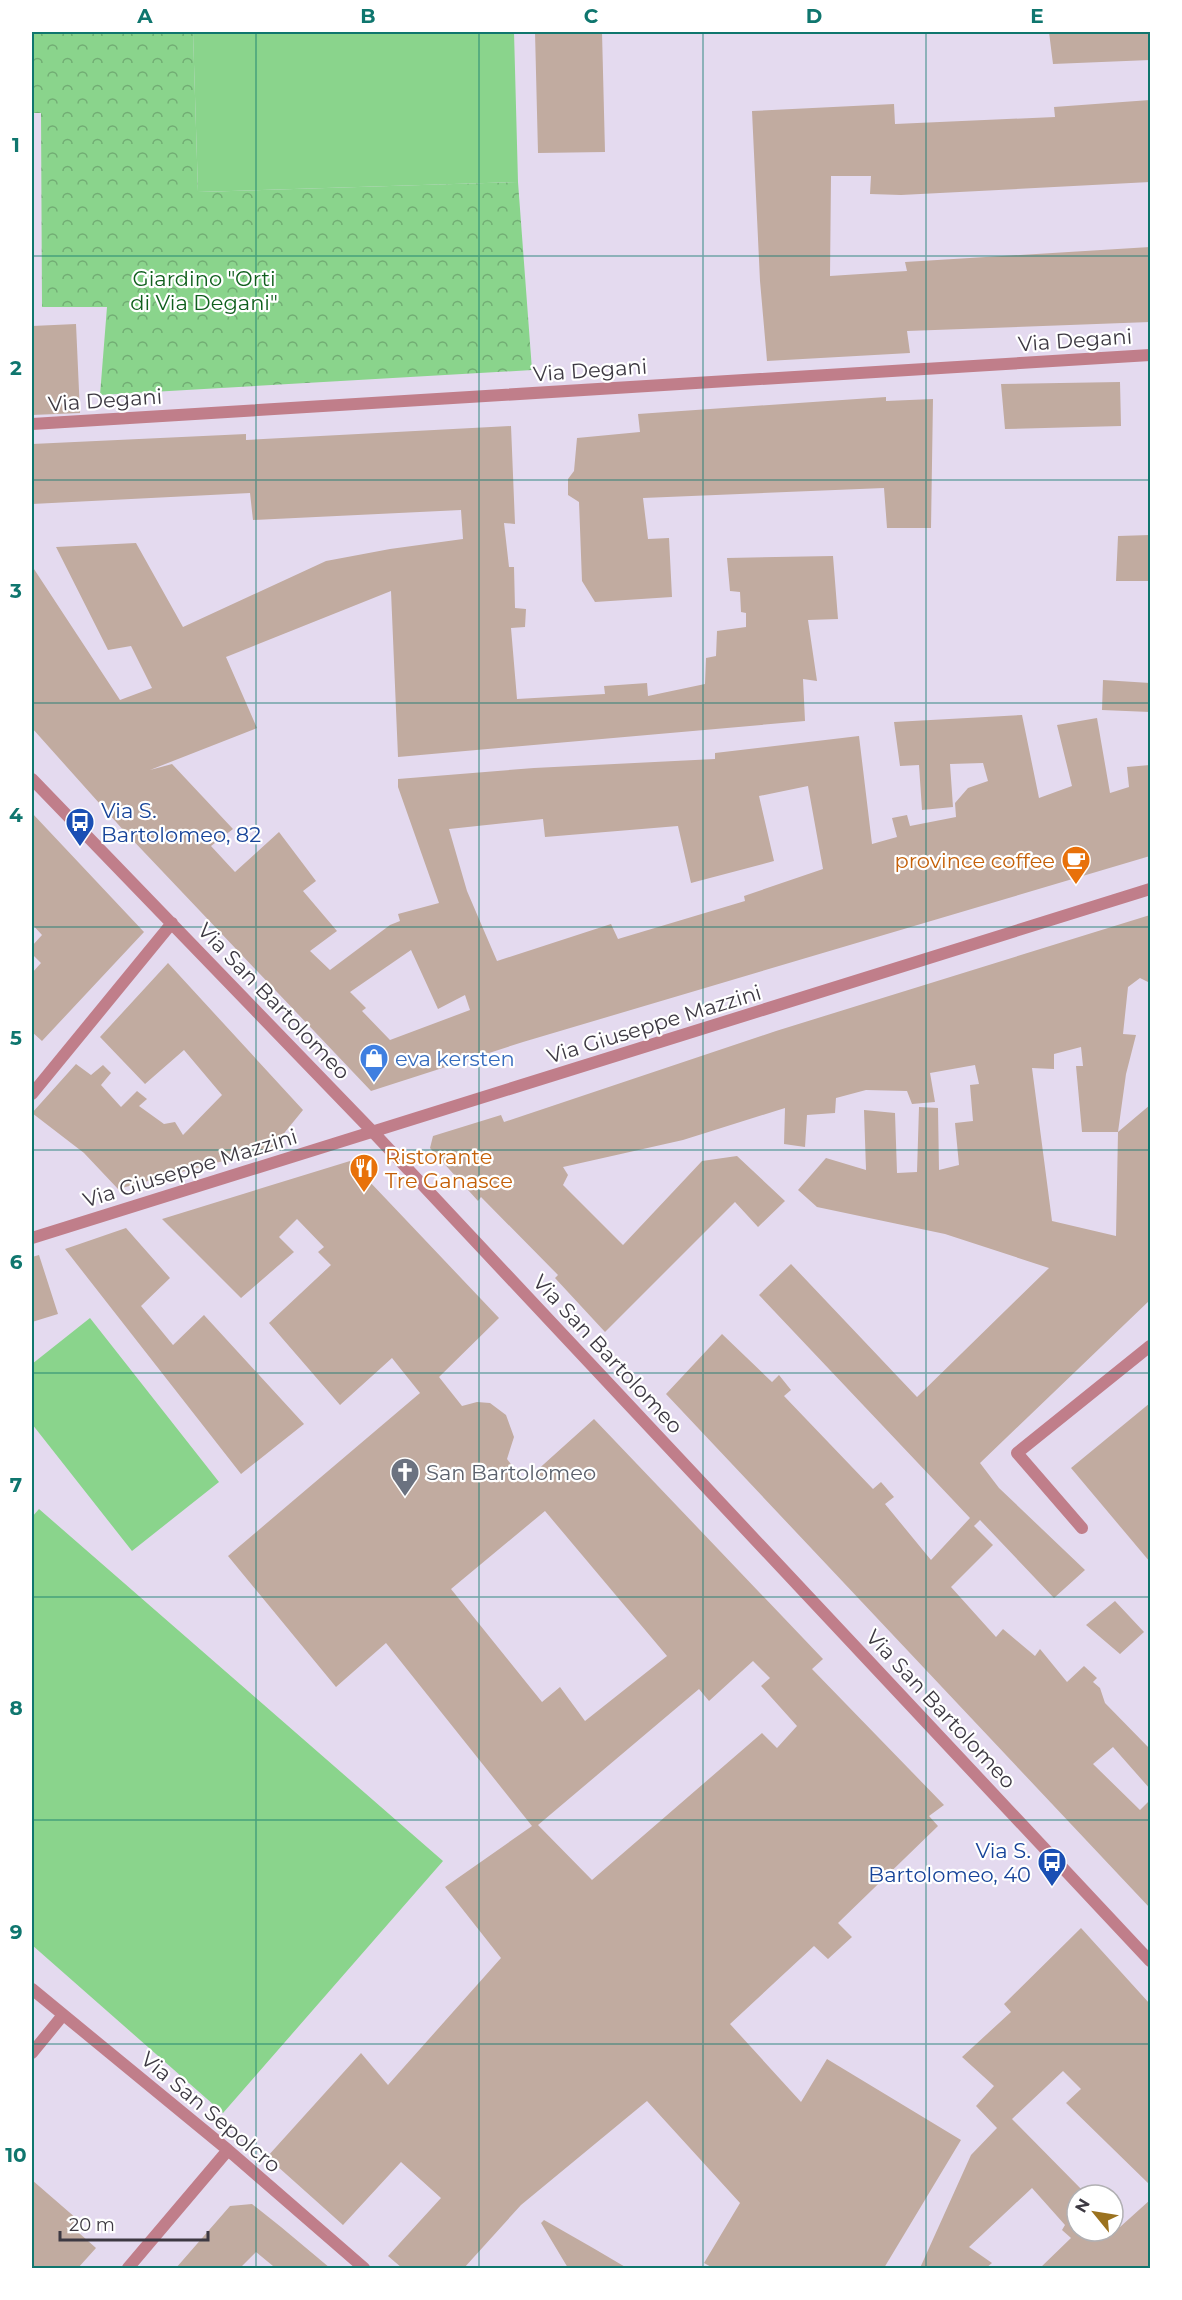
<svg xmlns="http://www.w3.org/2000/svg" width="1182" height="2300" viewBox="0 0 1182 2300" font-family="Montserrat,sans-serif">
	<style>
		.park { fill: url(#park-crowns) }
		.garden { fill: #8ad48c }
		.building { fill: #c1aba0; fill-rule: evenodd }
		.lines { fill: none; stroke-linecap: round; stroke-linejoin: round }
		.minor { stroke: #c07e8a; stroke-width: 12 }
		.grid { fill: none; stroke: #0f766e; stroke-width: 1.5; stroke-opacity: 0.55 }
		.labels { text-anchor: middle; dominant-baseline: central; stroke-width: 4.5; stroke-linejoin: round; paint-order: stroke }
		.park-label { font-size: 21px; fill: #105f1d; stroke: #fff }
		.street-label { font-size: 21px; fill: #3d3942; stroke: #fff }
		.transit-label { font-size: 21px; fill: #164399; stroke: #fff; text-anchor: start }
		.food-label { font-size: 21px; fill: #c56008; stroke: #fff; text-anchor: end }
		.shop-label { font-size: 21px; fill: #366cbe; stroke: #fff; text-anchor: start }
		.worship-label { font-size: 21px; fill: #5b616d; stroke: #fff; text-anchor: start }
		.neatline { fill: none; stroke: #0f766e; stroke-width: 2 }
		.grid-label { font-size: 20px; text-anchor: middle; font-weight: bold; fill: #0f766e }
	</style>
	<defs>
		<pattern id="park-crowns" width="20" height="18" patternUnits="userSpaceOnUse" patternTransform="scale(1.5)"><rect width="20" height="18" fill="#8ad48c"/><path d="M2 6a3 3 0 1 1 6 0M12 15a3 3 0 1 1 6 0" fill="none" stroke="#72ad74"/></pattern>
	</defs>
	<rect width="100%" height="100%" fill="#e4daef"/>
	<path class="park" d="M32,32H193L198,192L518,182L532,370L100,395L107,307H42L41,113H32Z"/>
	<path class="garden" d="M193,32H514L518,182L198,192Z
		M90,1318L219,1482L132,1551L32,1424V1364Z
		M39,1509L443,1861L223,2113L32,1945V1517Z"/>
	<path class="building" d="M535,32H602L605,152L538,153Z
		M1049,32H1150V60L1053,64Z
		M1150,100V182L901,195L870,194L871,176H831L830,276L907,271L905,262L1150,247V322L907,331L910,353L767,361L760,281L752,111L894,104L895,124L1055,117L1054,107Z
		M76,324L80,413L32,415V326Z
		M1120,382L1121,426L1005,429L1001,384Z
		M886,397V401L933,399L931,528H887L884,488L643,498L648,539L669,538L672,597L595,602L582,581L579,502L568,495V479L574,471L577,438L640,432L638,414Z
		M511,426L515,524L504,523L509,567H514L515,608L526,609L525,627L511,628L517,699L605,694L604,686L647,683L648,696L705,684L706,658L716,656L717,631L746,627V613L741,612L740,592L730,591L727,558L833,556L838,619L808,620L817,681L803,679L805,721L398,757L391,591L226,657L257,728L150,770L172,764L233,829L211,846L235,872L279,832L316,881L303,891L337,931L310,951L330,970L390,925L400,921L398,914L439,903L398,787V779L534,768L715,759V753L859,736L872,844L897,837L892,818L907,815L910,826L956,817L955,803L968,788L988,781L983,763L950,764L953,807L922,810L919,765L900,766L894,722L1022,715L1039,798L1072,786L1057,725L1097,718L1110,793L1129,787L1127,767L1150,765V856L523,1042L371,1091L125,832L32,728V566L120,700L152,688L131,646L108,650L56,547L136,543L183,627L326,561L390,549L463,539L461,510L253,520L250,493L32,504V444L246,434V440ZM808,786L823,869L744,896L745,901L618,939L611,924L497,961L467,891L449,829L543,819L545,837L678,826L691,883L774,861L759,796ZM411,950L438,1009L465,995L470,1010L390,1040L362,1011L366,1008L350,992Z
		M1150,535V581H1116L1118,536Z
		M1103,680L1150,683V712L1102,710Z
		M32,813L144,932L42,1041L32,1032V973L41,963L32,954V946L42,935L32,924Z
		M1150,915V983L1140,978L1128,987L1123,1034L1136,1035L1126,1074L1118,1132H1082L1076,1066H1083L1081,1047L1054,1054V1069L1032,1068L1052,1221L1116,1236L1118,1132L1150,1105V1300L980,1463L999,1488L1085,1570L1054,1598L980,1520L974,1526L993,1545L951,1587L996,1637L1003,1629L1035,1656L1040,1649L1067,1682L1084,1666L1097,1678L1093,1682L1100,1688L1105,1703L1150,1749V1789L1113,1747L1093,1764L1140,1810L1150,1800V1908L666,1394L722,1334L772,1382L779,1375L791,1390L784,1396L873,1489L881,1482L894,1497L885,1504L931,1560L970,1518L759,1295L791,1264L917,1397L1049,1268L945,1234L817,1207L798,1190L826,1158L866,1170L864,1110L895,1113L897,1173L917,1172L919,1107L938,1108L939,1170L959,1165L955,1123L973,1121L970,1085L979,1084L975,1065L930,1073L935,1102L912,1104L907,1091L866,1090L836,1098L835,1113L807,1115L805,1147L784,1144L785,1108L683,1140L563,1167L568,1175L563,1185L623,1245L702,1161L737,1156L785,1201L758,1227L735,1202L605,1332L555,1278L558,1275L481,1197L478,1201L430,1148L433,1136L501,1115L504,1122L776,1031Z
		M168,963L303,1110L272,1148L118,1189L84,1153L32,1113L76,1064L91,1075L103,1065L111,1073L101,1085L121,1107L137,1091L147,1099L139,1106L164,1124L175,1122L183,1135L222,1095L184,1050L145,1084L100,1037Z
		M350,1161L499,1318L439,1377L462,1406L477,1402L490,1403L506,1415L514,1437L507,1459L524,1482L594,1419L823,1659L812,1669L944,1805L929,1816L938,1826L838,1923L852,1937L828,1959L814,1946L730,2024L801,2102L827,2059L961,2140L884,2268H713L704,2263L740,2203L647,2101L521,2205L464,2268H402L388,2256L441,2198L401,2162L343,2225L267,2157L361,2053L388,2085L501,1958L445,1887L532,1826L386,1643L336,1687L228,1556L420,1393L392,1358L340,1405L269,1323L331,1265L318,1252L324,1247L297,1219L279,1237L294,1252L241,1298L162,1219ZM545,1511L667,1656L585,1721L560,1687L542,1702L451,1589ZM753,1661L770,1678L761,1686L797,1726L777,1748L762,1733L592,1880L538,1825L699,1689L709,1701Z
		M126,1228L170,1278L141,1306L173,1345L204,1315L304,1424L241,1474L65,1249Z
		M39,1255L58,1314L32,1322V1257Z
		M1150,1403V1562L1071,1468Z
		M1115,1601L1144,1632L1120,1654L1086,1625Z
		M1081,1928L1150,2004V2185L1066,2103L1081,2089L1063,2071L1012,2119L1087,2195H1077V2231H1113V2220L1120,2227L1150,2200V2268H1040L1071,2238L1062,2230L1065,2225L1032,2188L969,2247L992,2263L986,2268H920L971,2155L997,2128L976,2106L994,2086L962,2057L1011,2012L1004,2004Z
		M32,2180L77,2219L71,2226L96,2248L78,2268H32Z
		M252,2204L281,2227L330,2268H271L273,2266L256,2252L242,2266L244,2268H176L230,2206Z
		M544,2220L593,2248L627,2268H568L541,2223Z"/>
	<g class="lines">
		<path class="minor" d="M32,424L1150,355
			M32,779L373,1132L1150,1961
			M32,1094L172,923
			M32,1238L1150,889
			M1082,1528L1017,1453L1150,1346
			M32,1989L228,2150L364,2268
			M32,2053L63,2015
			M128,2268L228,2150"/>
	</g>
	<path class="grid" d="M256,32V2268M479,32V2268M703,32V2268M926,32V2268M32,256H1150M32,480H1150M32,703H1150M32,927H1150M32,1150H1150M32,1373H1150M32,1597H1150M32,1820H1150M32,2044H1150"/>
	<defs>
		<g id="bus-pin" transform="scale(1.5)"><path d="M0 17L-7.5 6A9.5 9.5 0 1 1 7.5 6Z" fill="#1a4fb4" stroke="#fff"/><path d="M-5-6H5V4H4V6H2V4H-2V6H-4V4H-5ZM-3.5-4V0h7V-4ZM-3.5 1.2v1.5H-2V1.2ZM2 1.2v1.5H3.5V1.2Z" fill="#fff"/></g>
		<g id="cafe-pin" transform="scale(1.5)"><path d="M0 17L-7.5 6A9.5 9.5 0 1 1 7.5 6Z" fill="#e8710a" stroke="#fff"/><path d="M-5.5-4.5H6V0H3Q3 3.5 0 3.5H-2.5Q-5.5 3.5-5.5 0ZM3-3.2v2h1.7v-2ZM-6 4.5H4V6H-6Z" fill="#fff"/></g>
		<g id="shop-pin" transform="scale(1.5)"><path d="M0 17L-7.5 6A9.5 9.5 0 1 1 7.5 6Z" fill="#3f7fe0" stroke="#fff"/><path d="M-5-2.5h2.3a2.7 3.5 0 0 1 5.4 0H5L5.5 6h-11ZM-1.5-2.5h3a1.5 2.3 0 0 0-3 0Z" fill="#fff"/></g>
		<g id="restaurant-pin" transform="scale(1.5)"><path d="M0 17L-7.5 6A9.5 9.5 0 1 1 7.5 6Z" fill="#e8710a" stroke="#fff"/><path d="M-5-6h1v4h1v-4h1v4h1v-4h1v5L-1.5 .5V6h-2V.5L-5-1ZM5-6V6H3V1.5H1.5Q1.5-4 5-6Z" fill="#fff"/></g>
		<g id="church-pin" transform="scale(1.5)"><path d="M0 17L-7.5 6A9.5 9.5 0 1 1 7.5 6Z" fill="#6b7280" stroke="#fff"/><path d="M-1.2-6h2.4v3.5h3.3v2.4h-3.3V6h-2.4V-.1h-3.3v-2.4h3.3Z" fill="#fff"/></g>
	</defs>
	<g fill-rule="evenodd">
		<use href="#bus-pin" x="80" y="822"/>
		<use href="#cafe-pin" x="1076" y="860"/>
		<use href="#shop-pin" x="374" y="1058"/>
		<use href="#restaurant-pin" x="364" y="1168"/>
		<use href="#church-pin" x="405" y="1472"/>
		<use href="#bus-pin" x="1052" y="1862"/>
	</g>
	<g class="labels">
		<g class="park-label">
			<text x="204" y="278">Giardino "Orti<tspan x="204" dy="24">di Via Degani"</tspan></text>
		</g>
		<g class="street-label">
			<text transform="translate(1075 340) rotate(-4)">Via Degani</text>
			<text transform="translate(590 370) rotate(-4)">Via Degani</text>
			<text transform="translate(105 400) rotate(-4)">Via Degani</text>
			<text transform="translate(274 1001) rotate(46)">Via San Bartolomeo</text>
			<text transform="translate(654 1024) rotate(-17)">Via Giuseppe Mazzini</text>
			<text transform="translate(190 1168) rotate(-17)">Via Giuseppe Mazzini</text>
			<text transform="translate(608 1354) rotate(47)">Via San Bartolomeo</text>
			<text transform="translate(941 1709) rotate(47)">Via San Bartolomeo</text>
			<text transform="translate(211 2112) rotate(40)">Via San Sepolcro</text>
		</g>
		<g class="transit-label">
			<text x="101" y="810">Via S.<tspan x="101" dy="24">Bartolomeo, 82</tspan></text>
			<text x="1031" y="1850" text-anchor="end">Via S.<tspan x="1031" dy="24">Bartolomeo, 40</tspan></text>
		</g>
		<g class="food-label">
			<text x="1055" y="860">province coffee</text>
			<text x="385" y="1156" text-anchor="start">Ristorante<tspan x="385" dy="24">Tre Ganasce</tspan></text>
		</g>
		<g class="shop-label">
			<text x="395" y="1058">eva kersten</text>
		</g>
		<g class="worship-label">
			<text x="426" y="1472">San Bartolomeo</text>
		</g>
	</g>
	<rect width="1182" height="2300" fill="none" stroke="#ffffff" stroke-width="66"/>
	<g transform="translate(1095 2213) rotate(300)"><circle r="28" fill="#ffffff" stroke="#b1b0b3" stroke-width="1.5"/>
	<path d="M0-4.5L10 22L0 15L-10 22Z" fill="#9b721f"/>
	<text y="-9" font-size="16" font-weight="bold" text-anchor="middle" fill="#3d3942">N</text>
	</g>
	<path d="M60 2231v9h148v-9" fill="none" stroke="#3d3942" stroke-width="3"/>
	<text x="69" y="2231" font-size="18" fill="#3d3942" stroke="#ffffff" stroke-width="4.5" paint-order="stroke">20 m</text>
	<rect x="33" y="33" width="1116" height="2234" class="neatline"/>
	<g class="grid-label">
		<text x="145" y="23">A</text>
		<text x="368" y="23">B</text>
		<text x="591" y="23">C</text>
		<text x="814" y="23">D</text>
		<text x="1037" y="23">E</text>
		<text x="16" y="152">1</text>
		<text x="16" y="375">2</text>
		<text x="16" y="598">3</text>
		<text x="16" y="822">4</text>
		<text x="16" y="1045">5</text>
		<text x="16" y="1269">6</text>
		<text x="16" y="1492">7</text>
		<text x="16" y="1715">8</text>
		<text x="16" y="1939">9</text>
		<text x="16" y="2162">10</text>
	</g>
</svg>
